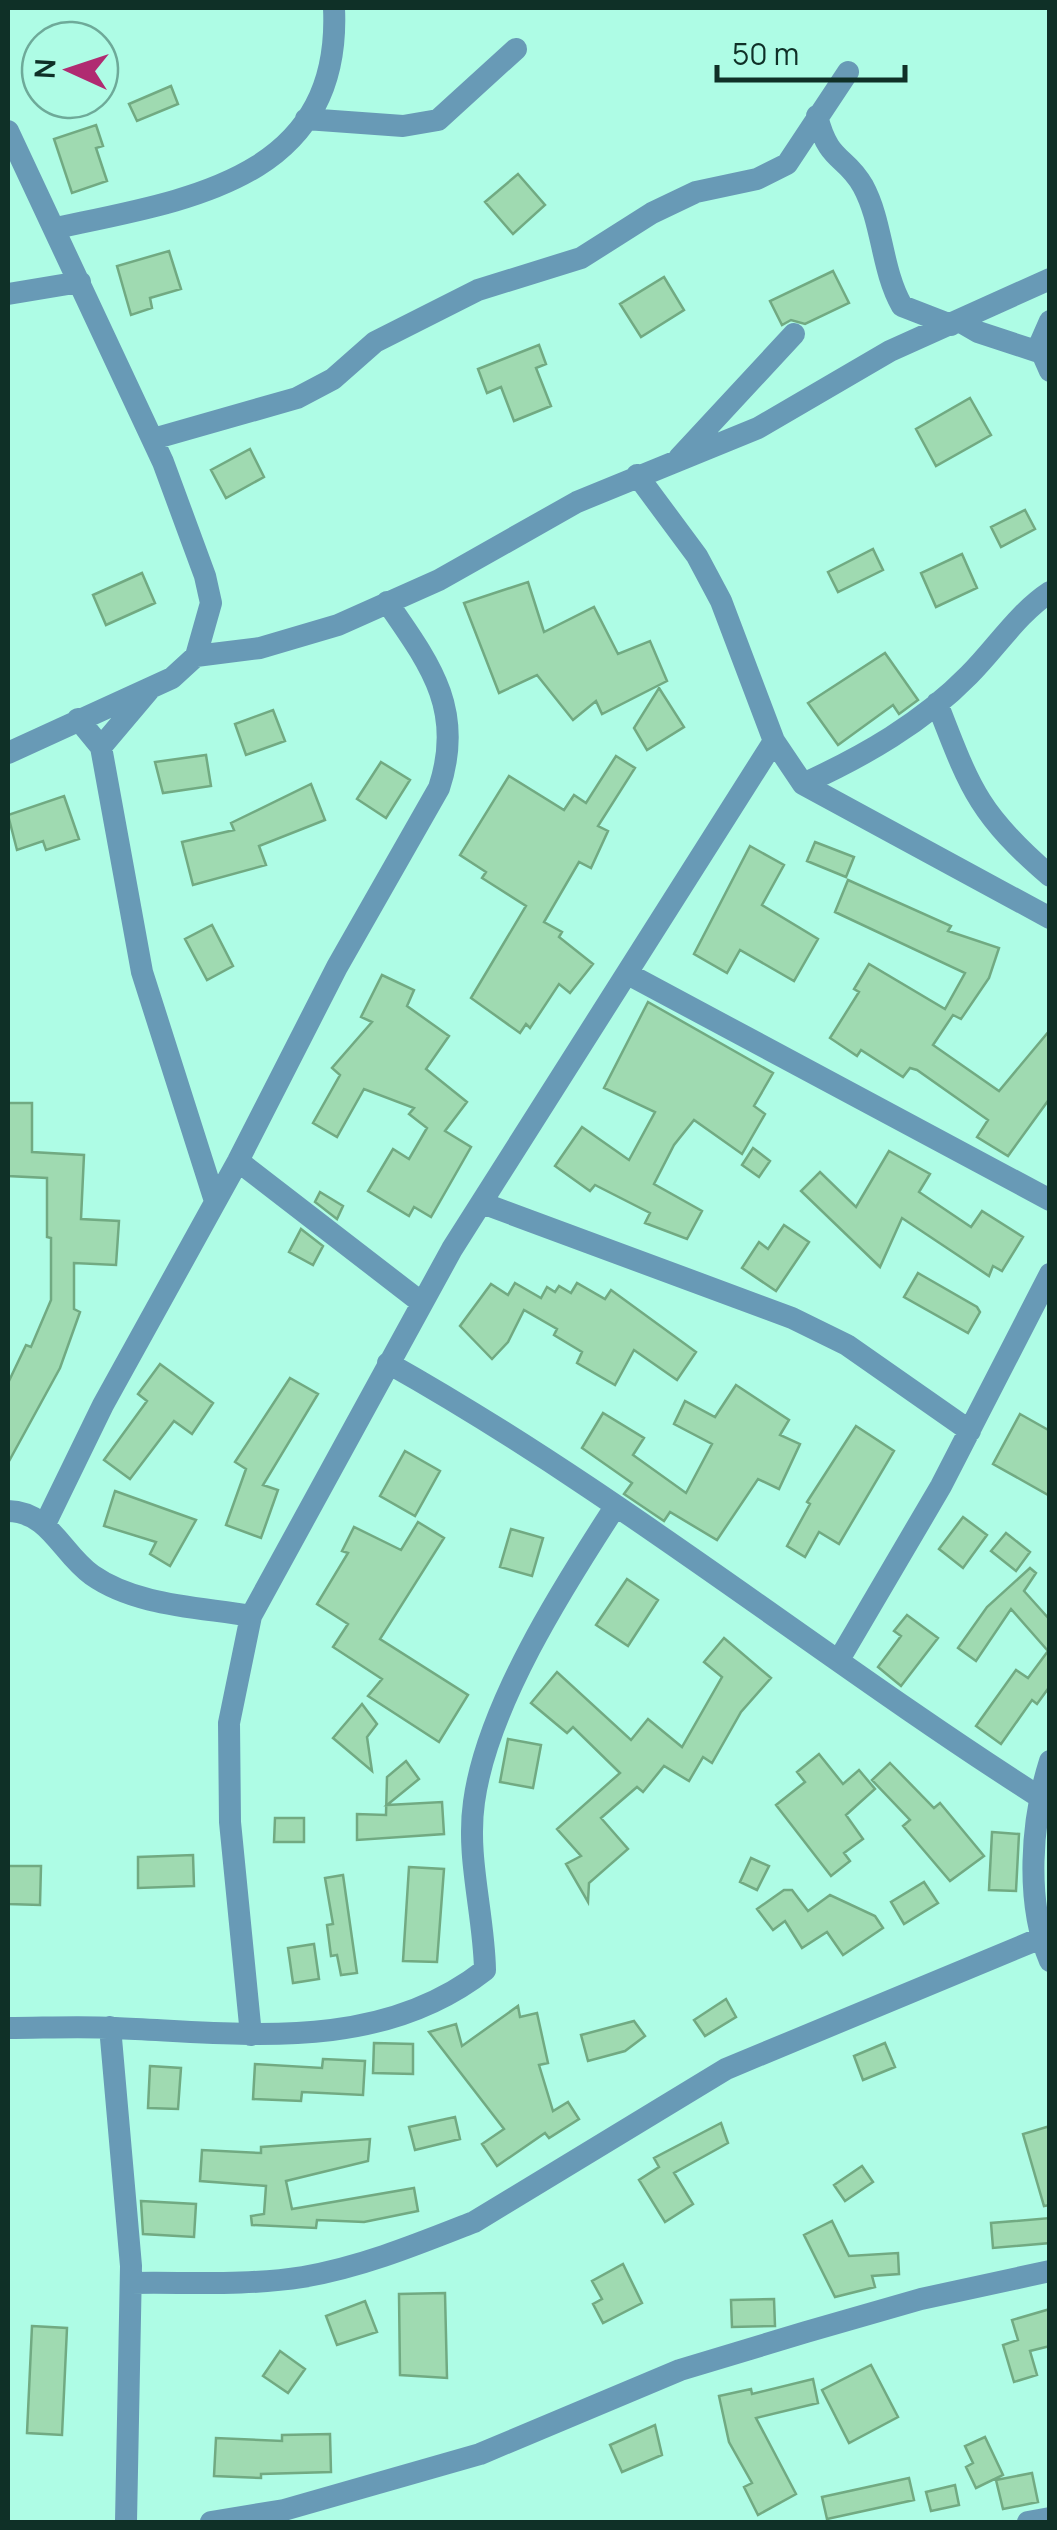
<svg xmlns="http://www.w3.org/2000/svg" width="1057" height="2530" viewBox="0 0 1057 2530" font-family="Manrope,sans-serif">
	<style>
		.building { fill: #9fdab1; stroke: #71aa82; stroke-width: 2.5 }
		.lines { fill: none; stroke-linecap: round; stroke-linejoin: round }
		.minor { stroke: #689ab6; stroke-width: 22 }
	</style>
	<rect width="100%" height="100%" fill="#aefce5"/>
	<path class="building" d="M171,86L178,104L137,121L129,104Z
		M96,125L103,146L96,148L107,181L72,193L54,139Z
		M518,174L545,205L513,234L485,202Z
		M169,251L181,289L150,298L152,308L131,315L117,266Z
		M833,271L849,303L805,324L791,320L782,325L770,301Z
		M664,277L684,310L641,337L620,304Z
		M539,345L546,364L536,368L551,406L514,421L501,387L487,393L478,369Z
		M970,398L991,435L936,466L916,429Z
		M250,449L264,477L226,498L211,470Z
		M1025,510L1035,529L1001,547L991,527Z
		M873,549L883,570L838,592L828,572Z
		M962,554L977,588L936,607L921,573Z
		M142,573L155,603L106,625L93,595Z
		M528,582L544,632L594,607L618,654L650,641L667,681L602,714L596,701L573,720L537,675L499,693L464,603Z
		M885,653L918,700L899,714L893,705L838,745L808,703Z
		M659,688L684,727L647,750L634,728Z
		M273,710L285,741L246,755L235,724Z
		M206,755L211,786L163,793L155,762Z
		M616,756L635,768L598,826L608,831L591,868L579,862L544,922L562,932L559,937L593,964L570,993L559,984L530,1028L526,1024L520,1033L471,998L526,906L482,878L486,872L460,855L509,776L564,810L574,795L586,803Z
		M381,762L410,780L386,818L357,799Z
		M311,784L325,820L259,846L266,865L193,885L182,842L234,830L231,823Z
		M64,796L79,839L46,850L43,841L17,850L8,815Z
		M815,842L854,857L846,877L807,861Z
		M750,846L784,865L762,905L818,939L794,981L740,950L727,973L694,954Z
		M848,880L951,926L948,931L999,948L989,978L961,1019L953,1015L933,1045L999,1091L1050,1030V1098L1008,1156L977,1137L988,1120L917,1070L910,1068L903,1077L861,1050L857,1056L830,1038L859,992L854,989L869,964L945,1009L965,973L835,912Z
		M212,925L233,966L207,980L185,939Z
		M382,975L414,990L407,1006L449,1036L426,1069L467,1102L445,1131L471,1147L431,1217L414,1207L409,1216L368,1191L393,1149L409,1159L427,1128L409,1114L414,1108L364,1089L337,1137L313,1123L340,1075L332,1068L372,1022L361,1017Z
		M648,1002L773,1073L754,1106L765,1114L742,1154L694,1120L674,1145L654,1184L702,1211L687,1239L645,1223L650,1213L595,1185L590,1191L555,1166L582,1127L629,1160L655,1112L604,1088Z
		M8,1103H32V1152L84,1155L81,1219L119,1221L116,1265L74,1263V1309L80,1312L60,1368L8,1463V1383L26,1345L31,1347L51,1300V1238L47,1237V1178L8,1176Z
		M753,1148L770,1161L759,1177L742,1165Z
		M889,1151L930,1174L919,1192L971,1227L982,1211L1023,1237L1002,1271L993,1266L989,1276L902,1218L880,1267L801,1191L820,1172L856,1207Z
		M320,1192L343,1206L337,1219L315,1202Z
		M784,1225L809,1242L776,1291L742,1268L759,1242L768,1249Z
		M301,1229L323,1246L313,1265L289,1252Z
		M918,1273L977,1307L980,1312L968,1333L904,1297Z
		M515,1283L541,1298L547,1287L555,1292L559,1286L571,1293L577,1283L605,1299L611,1290L696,1352L677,1380L634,1350L615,1385L577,1363L582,1352L554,1335L557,1329L524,1310L508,1342L492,1359L460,1326L491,1284L508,1295Z
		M160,1364L213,1403L192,1434L174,1421L130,1479L104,1460L147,1401L138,1394Z
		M290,1378L318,1394L263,1485L278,1490L261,1538L226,1525L246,1469L235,1462Z
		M736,1385L789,1420L780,1435L800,1444L779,1489L758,1479L717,1540L670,1512L664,1521L624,1494L632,1483L582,1448L603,1413L644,1438L633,1455L686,1493L712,1444L674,1424L685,1401L715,1417Z
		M1020,1414L1050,1431V1496L993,1464Z
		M856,1426L894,1451L839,1544L819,1532L805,1557L787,1546L810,1504L807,1502Z
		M405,1451L440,1471L415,1516L380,1496Z
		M115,1491L196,1520L170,1566L150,1554L156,1542L104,1526Z
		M963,1517L987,1535L963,1568L939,1549Z
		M418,1522L444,1538L380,1639L468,1695L439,1742L368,1696L382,1679L333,1647L348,1624L317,1604L348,1553L342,1551L354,1527L401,1550Z
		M511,1529L543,1538L532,1576L500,1567Z
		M1006,1533L1030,1552L1016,1571L991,1551Z
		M1030,1568L1036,1573L1024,1591L1050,1620V1686L1037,1704L1032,1700L1001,1744L976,1726L1016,1670L1028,1678L1048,1651L1011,1609L976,1661L958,1648L987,1607Z
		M627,1579L658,1600L628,1646L596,1625Z
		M907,1615L938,1638L901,1686L878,1667L901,1636L894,1631Z
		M724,1638L771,1678L741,1712L712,1763L703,1757L689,1781L664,1766L643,1792L637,1787L601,1818L628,1849L589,1883L588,1902L566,1864L581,1856L557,1829L620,1773L573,1727L567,1733L531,1703L557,1672L631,1740L648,1719L682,1747L722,1677L704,1662Z
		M362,1704L377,1724L367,1737L372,1771L333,1738Z
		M508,1739L541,1745L533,1788L500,1782Z
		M819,1754L843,1784L859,1770L875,1789L846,1815L863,1839L844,1853L850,1861L831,1876L776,1805L805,1782L797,1772Z
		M406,1761L419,1779L387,1805L442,1802L444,1834L357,1840V1814L386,1815L387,1777Z
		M890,1763L934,1808L940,1803L984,1856L950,1881L903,1826L910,1820L872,1780Z
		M275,1818H304V1842H274Z
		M992,1832L1019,1834L1016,1891L989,1890Z
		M193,1855L194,1886L138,1888V1857Z
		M751,1858L769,1866L757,1890L740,1882Z
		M8,1866H41L40,1905L8,1904Z
		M409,1867L444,1869L437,1962L403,1961Z
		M343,1875L357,1973L341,1975L337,1955L331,1956L327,1925L333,1924L325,1878Z
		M924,1882L938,1903L904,1924L891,1902Z
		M784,1890H792L808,1911L830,1895L875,1916L883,1928L843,1955L827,1932L802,1948L785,1921L773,1930L757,1909Z
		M314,1944L319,1979L293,1983L288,1948Z
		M726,1999L736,2017L705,2036L694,2020Z
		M518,2006L520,2017L537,2013L548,2063L539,2065L553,2111L568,2102L579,2119L549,2138L545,2133L497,2166L482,2144L504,2129L429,2032L456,2024L462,2046Z
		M634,2021L645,2036L625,2051L588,2061L581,2035Z
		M374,2043L413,2044V2074L373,2073Z
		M885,2043L895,2067L863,2080L854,2056Z
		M323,2059L365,2061L363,2095L302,2092L301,2101L253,2099L255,2064L322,2068Z
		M150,2066L181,2068L178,2109L148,2108Z
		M455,2117L460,2139L415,2150L409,2127Z
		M721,2123L728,2143L674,2173L693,2204L665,2222L639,2180L659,2167L654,2158Z
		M1050,2126V2205L1044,2206L1023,2134Z
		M370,2139L368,2161L286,2181L292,2209L414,2188L418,2211L364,2222L317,2220L316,2228L252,2225L251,2216L264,2214L266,2186L200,2181L202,2150L261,2153V2147Z
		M862,2166L873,2182L845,2201L834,2185Z
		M141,2201L196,2204L194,2237L143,2234Z
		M1050,2218V2243L993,2248L991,2223Z
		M832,2221L849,2256L898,2253L899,2274L872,2276L875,2287L835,2297L804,2235Z
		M623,2264L642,2303L603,2323L593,2304L602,2299L592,2281Z
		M445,2293L447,2378L400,2375L399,2294Z
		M774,2299L775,2326L732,2327L731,2300Z
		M365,2301L377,2332L337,2345L326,2316Z
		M1050,2309V2346L1030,2351L1037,2375L1014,2382L1003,2345L1018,2340L1012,2320Z
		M32,2326L67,2328L62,2435L27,2433Z
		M280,2351L305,2369L288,2393L263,2376Z
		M871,2365L898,2417L849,2443L822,2390Z
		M813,2379L818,2403L756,2418L796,2494L758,2515L744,2487L752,2483L729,2442L719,2396L751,2389L752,2394Z
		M655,2425L662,2455L622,2472L610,2445Z
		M330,2434L331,2472L261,2474V2478L214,2476L216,2438L282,2441V2435Z
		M985,2437L1003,2475L976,2488L966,2467L973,2463L965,2446Z
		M1032,2473L1038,2502L1003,2509L996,2480Z
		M909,2478L914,2500L827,2519L822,2497Z
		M955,2485L959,2505L931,2511L926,2492Z"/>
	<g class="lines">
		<path class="minor" d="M817,116C829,164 845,154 863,186C883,223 881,269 902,306L951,325
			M306,119L403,126L438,120L516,49
			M8,131L163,462L205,576L211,603L196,656L172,678L8,753
			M56,228C187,200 342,180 334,8
			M8,294L80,282
			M959,321L978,332L1039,352
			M1050,321L1039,346L1050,371
			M153,439L297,398L333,379L375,342L478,290L581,258L652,213L696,192L757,179L787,164L848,72
			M679,458L794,334
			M637,475L697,556L721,601L774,741L803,784L1050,918
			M196,656L260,648L338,625L439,580L577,502L758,428L890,351L1050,279
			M937,703C970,788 978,814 1050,876
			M78,719L101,747L142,972L214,1198
			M101,747L150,689
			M803,784C864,756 922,723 969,675C996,648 1018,613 1050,592
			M628,974L1050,1200
			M238,1161L422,1303
			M482,1203L792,1318L847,1345L970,1431
			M388,1363C616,1491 820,1657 1041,1798
			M8,1511C50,1512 61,1553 92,1575C136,1606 199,1607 251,1616
			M45,1524L103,1405L238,1161L337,967L439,788C465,710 430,664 387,602
			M840,1658L941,1486L1050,1274
			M1050,1761C1031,1821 1025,1902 1050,1961
			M110,2027L131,2266L126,2522
			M8,2028C43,2028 79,2026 115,2028C241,2033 378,2054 485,1970C484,1914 466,1857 474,1802C487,1706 563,1587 615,1507
			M251,2035L230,1822L229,1723L251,1616L452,1249L774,741
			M131,2283C188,2282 246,2286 303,2277C362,2267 418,2244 474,2222L726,2069L1041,1938
			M211,2522L284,2510L480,2454L680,2370L806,2332L921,2299L1050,2271
			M1028,2522L1050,2518"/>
	</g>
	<rect width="1057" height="2530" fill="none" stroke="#0f3027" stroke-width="20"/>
	<g transform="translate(70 70) rotate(273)"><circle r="48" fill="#aefce5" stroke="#6eaa99" stroke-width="2.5"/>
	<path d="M0-8L18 38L0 25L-18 38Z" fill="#b02b71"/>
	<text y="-15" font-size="28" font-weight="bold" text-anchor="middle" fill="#0f3027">N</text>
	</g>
	<path d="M717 65v15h188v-15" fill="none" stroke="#0f3027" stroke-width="5"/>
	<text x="732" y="65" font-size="30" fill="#0f3027" stroke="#aefce5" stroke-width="8" paint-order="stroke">50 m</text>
</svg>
